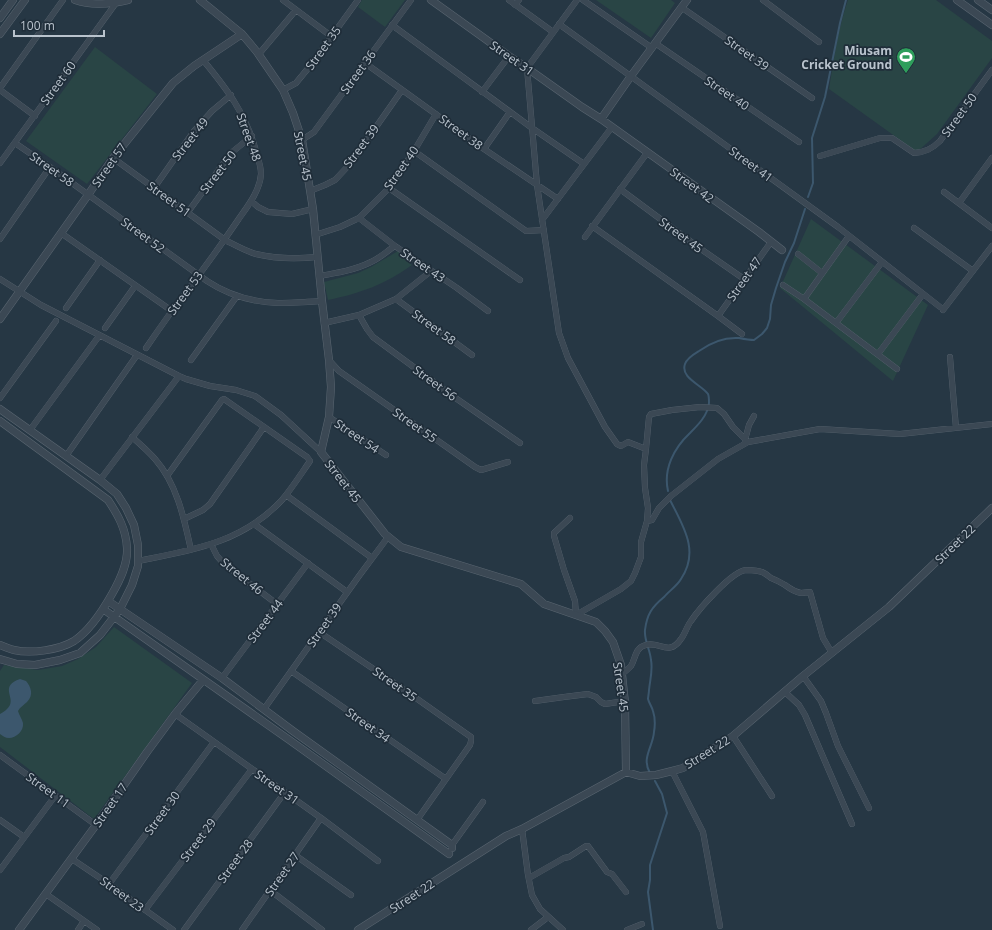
<svg xmlns="http://www.w3.org/2000/svg" width="992" height="930" viewBox="0 0 992 930" font-family="'Open Sans',sans-serif">
	<style>
		.green { fill: #294545 }
		.water { fill: #3c576d }
		.lines { fill: none; stroke-linecap: round; stroke-linejoin: round }
		.stream { stroke: #3c576d; stroke-width: 2 }
		.minor-casing { stroke: #5a6671; stroke-width: 6 }
		.tertiary-casing { stroke: #5a6671; stroke-width: 8 }
		.minor { stroke: #3b4854; stroke-width: 5.5 }
		.tertiary { stroke: #3b4854; stroke-width: 7 }
		.labels { text-anchor: middle; dominant-baseline: central; stroke-width: 3.5; stroke-linejoin: round; paint-order: stroke }
		.street-label { font-size: 12px; fill: #b9c3cd; stroke: #1f2d39 }
		.poi-label { font-size: 12px; font-weight: bold; fill: #b9c3cd; stroke: #1f2d39; text-anchor: end }
	</style>
	<rect width="100%" height="100%" fill="#263744"/>
	<path class="green" d="M362,0H405L385,27L358,7Z
		M596,0H671L675,3L651,38Z
		M848,0H936L992,41V58L937,134L917,152L829,89C834,59 838,28 848,0Z
		M95,47L157,94L87,184L26,141Z
		M811,219L928,305L893,381L780,288Z
		M398,251L412,265C384,285 361,293 328,300L324,282L358,273L371,267Z
		M114,627L192,683L94,819L0,747V671L4,665L38,670L62,666L78,659L96,647Z"/>
	<path class="water" d="M20,679L26,681C31,687 34,695 27,702C24,705 20,707 18,711C19,715 22,719 23,723C24,731 16,738 9,738C5,738 3,736 0,734V714C4,712 8,709 10,705C14,696 0,686 20,679Z"/>
	<g class="lines">
		<path class="stream" d="M808,197L813,183L812,138L825,97L840,23L846,0
			M668,491C663,469 674,448 690,433C698,425 708,415 709,403C709,400 709,396 708,394C702,385 680,378 685,364C687,358 694,354 699,351C710,343 724,337 739,338C744,339 749,340 754,340L762,334L767,328L770,319L771,305L776,288L785,262L794,243L805,209
			M650,773C641,758 653,747 654,732C655,726 655,717 653,711C652,707 649,703 648,699C648,697 649,693 649,690C650,680 653,670 651,660C650,649 644,641 645,630C647,614 652,607 664,597C669,591 677,586 681,579C700,551 683,526 670,500
			M653,930L648,892L650,880V865L667,813L662,794L655,781"/>
		<g class="minor-casing">
			<path id="minor" d="M283,0L331,36
				M509,0L553,32
				M577,0L527,68L537,185L559,333L568,358L605,427L617,444L621,446L628,442L646,449L644,465L645,488L648,508L647,521L652,520L659,508L671,496L718,459L748,442L820,429L900,434L992,424
				M583,0L652,48
				M763,0L819,42
				M515,5L519,0
				M681,7L812,98
				M559,24L838,227L940,307
				M392,25L532,128L584,164
				M655,43L799,142
				M259,54L296,10
				M365,63L484,149L558,199
				M0,88L63,0
				M0,90L35,116
				M283,90L296,83L310,66L358,0
				M482,92L509,56
				M302,140L314,132L411,0
				M15,143L50,167L207,281C228,295 252,302 278,303C292,303 307,302 322,301
				M484,149L510,112
				M414,151L526,231L544,230
				M820,156L880,138H892L914,153C925,152 932,149 940,141L992,70
				M113,158L225,240C235,245 245,251 256,254C276,259 296,259 317,257
				M0,163L116,3
				M154,188L194,131L212,111L231,95
				M389,188L520,280
				M620,189L698,247L744,279
				M310,191L325,185L335,180L350,164L402,90
				M944,192L992,228
				M251,201L258,207L268,212L292,214L313,209
				M959,203L992,158
				M188,212L231,153L252,136
				M359,218L395,246L457,288L488,311
				M542,220L612,127
				M592,226L718,316L742,334
				M914,228L973,271
				M61,233L172,311
				M315,235L340,227L359,218L389,188L414,151L436,114
				M585,237L647,153
				M0,239L50,167
				M798,254L822,273
				M319,276C337,273 355,270 371,262C380,258 387,251 395,246
				M0,279L41,305L179,376L186,379L210,386L236,390L255,396L281,415L321,452
				M783,285L804,299L897,369
				M396,299L472,355
				M804,299L849,236
				M66,308L100,260
				M943,310L992,246
				M359,315L367,329L373,337L457,399L520,443
				M718,316L771,242
				M324,323L359,315L396,299L431,271
				M836,323L882,262
				M105,328L135,286
				M146,348C161,326 176,305 192,284C208,263 223,242 238,220C247,207 260,191 261,174C261,166 258,158 256,151C246,114 227,89 203,60
				M878,354L923,294
				M950,357L956,428
				M191,360L237,296
				M329,360L339,371L475,467L481,470L508,462
				M0,398L56,321
				M329,417L386,455
				M30,430L99,336
				M132,437C140,444 148,451 155,459C177,484 184,518 191,550
				M745,440L749,425L754,416
				M646,449L649,417L651,414L672,410L700,407L717,408L724,414L733,427L748,442
				M66,456L137,355
				M100,480L179,376
				M286,495L372,558
				M570,518L554,533V536L564,570L575,601L576,615L621,589L631,581L635,573L641,557V542L647,521
				M184,519L203,510L210,504L264,427
				M254,524L347,592
				M211,544L217,556L224,564L277,604
				M138,561C192,550 242,543 282,500C292,488 301,474 310,461L307,457L224,399L222,400L167,476
				M319,632L406,691L471,737V741L470,745L417,820
				M291,671L446,779
				M622,674C625,672 628,669 631,666C635,660 635,649 643,646C659,639 668,658 681,639C685,634 687,626 691,621C699,609 732,571 746,570C751,570 759,570 764,573C766,574 768,576 771,578C776,580 780,582 785,585C789,588 795,592 801,593C804,593 807,592 810,592L823,638L832,653
				M803,676L821,701L826,713L838,746L869,808
				M222,678L308,563
				M785,692L799,705L805,715L852,824
				M535,701L564,697L588,694L596,697L601,702L605,704L625,701
				M264,709L359,576L385,541
				M175,714L321,818L378,861
				M733,736L772,796
				M0,755L96,825
				M672,771L703,832L720,926
				M0,820L24,837
				M522,829L528,875L532,895L540,909L563,930
				M452,845L483,802
				M295,855L351,895
				M72,859L109,884L173,930
				M0,870L55,796
				M529,878L564,858L569,857L586,846H588L607,872L612,874L626,892
				M109,884L214,742
				M271,891L322,930
				M46,894L97,930
				M145,910L252,769
				M78,930L84,921
				M184,930L285,792
				M242,930L321,818
				M531,930L548,917
				M627,930L642,924"/>
		</g>
		<g class="tertiary-casing">
			<path id="tertiary" d="M75,0C92,6 111,4 128,0
				M200,0L242,34L257,52L283,90L293,113L302,140L313,209L322,301L329,360L331,387L329,417L321,452L385,534L401,547L521,584L544,604L596,622L605,631L613,642L621,665L625,703L626,772
				M431,0L509,56L527,68L582,107L601,119L631,76L687,0
				M957,0L992,25
				M978,0L992,10
				M0,18L13,0
				M0,34L25,0
				M601,119L759,232L782,250
				M0,319L88,195L113,158L173,83L194,66L242,34
				M0,409L100,480L117,494L126,508L134,525L138,545V566L132,585L120,609L100,635L80,653L60,660L35,665L17,664L0,659
				M0,421L108,500C118,515 126,529 127,548C128,564 120,580 112,594C103,610 89,631 74,641C59,650 31,654 14,650C10,649 5,647 0,645
				M108,601L222,678L293,731L452,845V848
				M103,609L288,739L449,854
				M19,930L96,825L147,752L175,714L203,680
				M358,930L506,836L522,829L626,772L640,776L656,775L672,771L683,768L733,736L803,676L889,607L992,508"/>
		</g>
		<use href="#minor" class="minor"/>
		<use href="#tertiary" class="tertiary"/>
	</g>
	<defs>
		<g id="stadium-pin" transform="scale(1)"><path d="M0 17L-7.5 6A9.5 9.5 0 1 1 7.5 6Z" fill="#2e9e5b" stroke="#1f2d39"/><path d="M0-5a6.5 5 0 1 0 0 10a6.5 5 0 1 0 0-10ZM-3.5-1.8h7v3.6h-7Z" fill="#fff"/></g>
	</defs>
	<g fill-rule="evenodd">
		<use href="#stadium-pin" x="906" y="57"/>
	</g>
	<g class="labels">
		<g class="street-label">
			<text transform="translate(323 48) rotate(-54)">Street 35</text>
			<text transform="translate(747 53) rotate(35)">Street 39</text>
			<text transform="translate(512 58) rotate(35)">Street 31</text>
			<text transform="translate(358 72) rotate(-54)">Street 36</text>
			<text transform="translate(58 83) rotate(-54)">Street 60</text>
			<text transform="translate(727 93) rotate(34)">Street 40</text>
			<text transform="translate(959 115) rotate(-54)">Street 50</text>
			<text transform="translate(461 132) rotate(36)">Street 38</text>
			<text transform="translate(249 137) rotate(70)">Street 48</text>
			<text transform="translate(190 139) rotate(-52)">Street 49</text>
			<text transform="translate(361 146) rotate(-53)">Street 39</text>
			<text transform="translate(303 156) rotate(79)">Street 45</text>
			<text transform="translate(751 164) rotate(36)">Street 41</text>
			<text transform="translate(109 165) rotate(-55)">Street 57</text>
			<text transform="translate(401 168) rotate(-55)">Street 40</text>
			<text transform="translate(52 169) rotate(35)">Street 58</text>
			<text transform="translate(218 172) rotate(-52)">Street 50</text>
			<text transform="translate(692 185) rotate(36)">Street 42</text>
			<text transform="translate(169 199) rotate(36)">Street 51</text>
			<text transform="translate(143 235) rotate(36)">Street 52</text>
			<text transform="translate(681 235) rotate(36)">Street 45</text>
			<text transform="translate(423 265) rotate(34)">Street 43</text>
			<text transform="translate(744 279) rotate(-55)">Street 47</text>
			<text transform="translate(185 293) rotate(-54)">Street 53</text>
			<text transform="translate(434 327) rotate(36)">Street 58</text>
			<text transform="translate(435 383) rotate(36)">Street 56</text>
			<text transform="translate(415 425) rotate(35)">Street 55</text>
			<text transform="translate(357 436) rotate(34)">Street 54</text>
			<text transform="translate(343 481) rotate(52)">Street 45</text>
			<text transform="translate(955 544) rotate(-44)">Street 22</text>
			<text transform="translate(242 576) rotate(39)">Street 46</text>
			<text transform="translate(265 621) rotate(-53)">Street 44</text>
			<text transform="translate(324 625) rotate(-55)">Street 39</text>
			<text transform="translate(395 684) rotate(35)">Street 35</text>
			<text transform="translate(621 687) rotate(82)">Street 45</text>
			<text transform="translate(368 725) rotate(35)">Street 34</text>
			<text transform="translate(707 752) rotate(-32)">Street 22</text>
			<text transform="translate(277 787) rotate(35)">Street 31</text>
			<text transform="translate(48 790) rotate(36)">Street 11</text>
			<text transform="translate(110 805) rotate(-55)">Street 17</text>
			<text transform="translate(162 813) rotate(-54)">Street 30</text>
			<text transform="translate(198 840) rotate(-53)">Street 29</text>
			<text transform="translate(235 861) rotate(-54)">Street 28</text>
			<text transform="translate(282 874) rotate(-55)">Street 27</text>
			<text transform="translate(122 894) rotate(36)">Street 23</text>
			<text transform="translate(412 896) rotate(-33)">Street 22</text>
		</g>
		<g class="poi-label">
			<text x="892" y="50">Miusam<tspan x="892" dy="14">Cricket Ground</tspan></text>
		</g>
	</g>
	<path d="M14 30v6h90v-6" fill="none" stroke="#b9c3cd" stroke-width="2"/>
	<text x="20" y="30" font-size="12" fill="#b9c3cd" stroke="#1f2d39" stroke-width="3" paint-order="stroke">100 m</text>
</svg>
